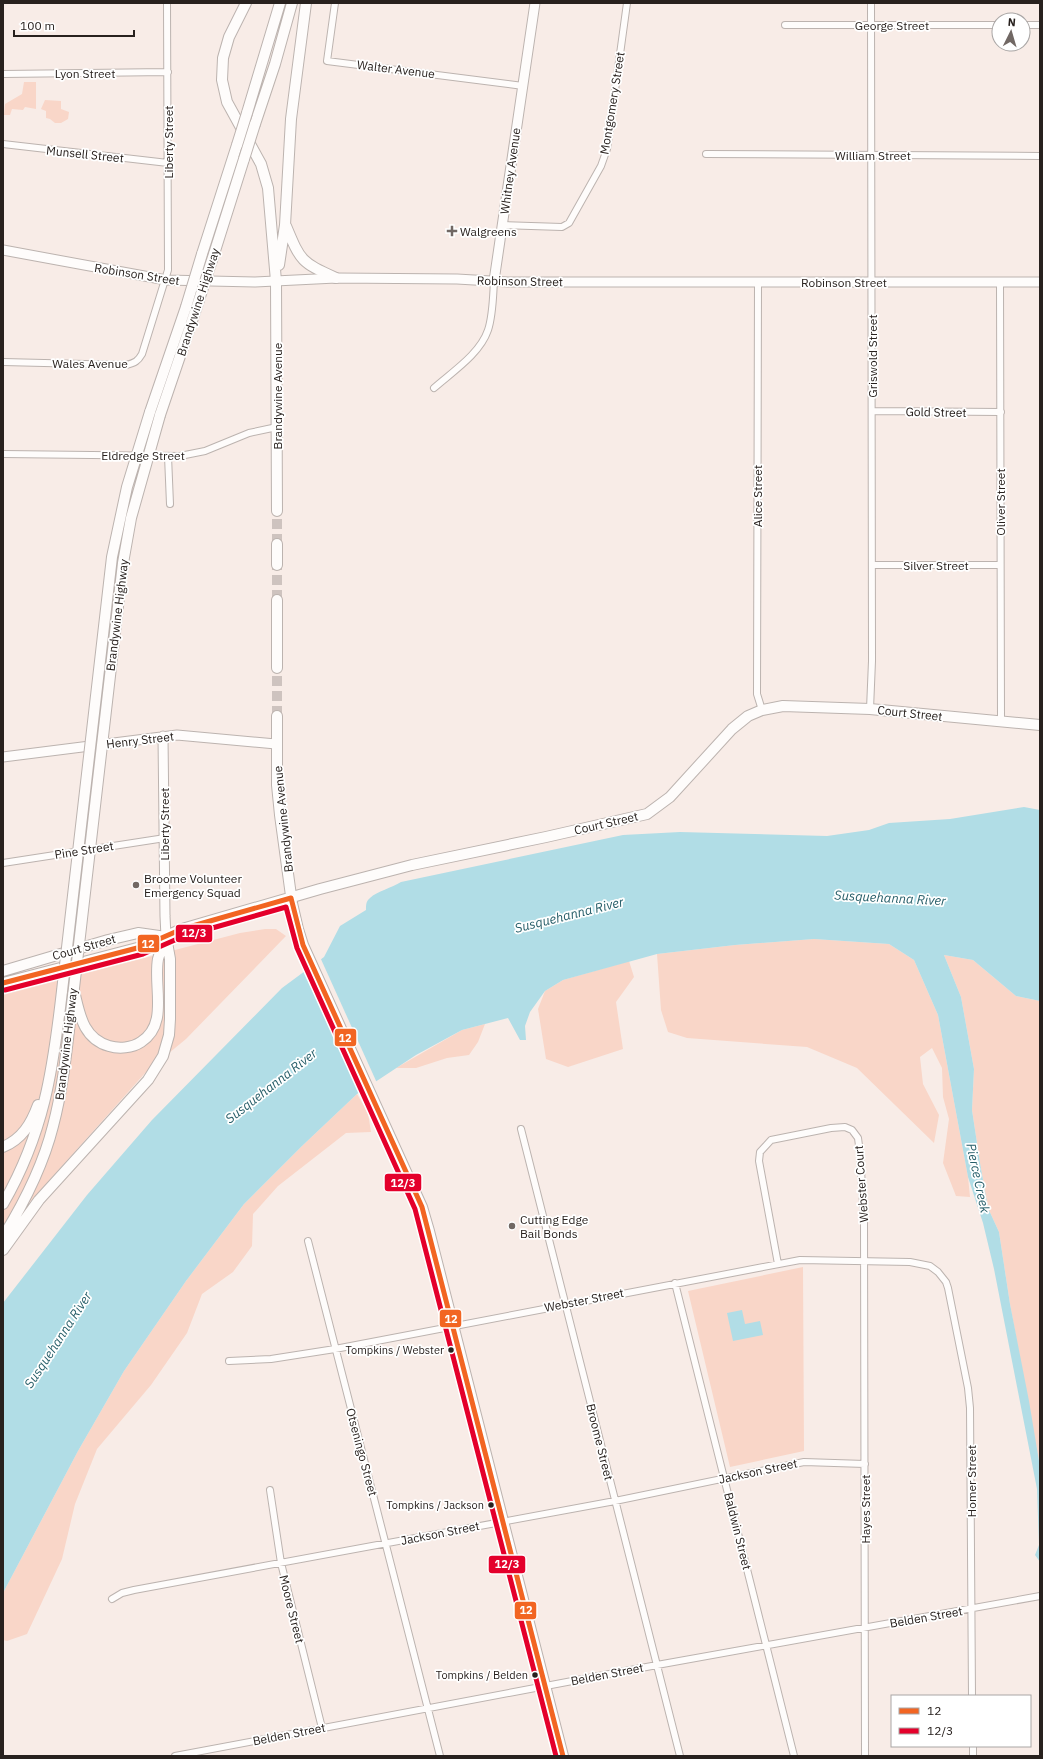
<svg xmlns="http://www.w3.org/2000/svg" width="1043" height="1759" viewBox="0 0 1043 1759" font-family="'IBM Plex Sans',sans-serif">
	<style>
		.green { fill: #f9d6c8 }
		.water { fill: #b1dde6 }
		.pier { fill: #f8ece7 }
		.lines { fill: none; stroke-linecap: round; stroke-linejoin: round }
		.primary-tunnel { stroke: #cec3bf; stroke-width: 10; stroke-dasharray: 10 5; stroke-linecap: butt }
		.street-casing { stroke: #bcb3af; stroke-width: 8 }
		.secondary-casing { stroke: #bcb3af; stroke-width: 11 }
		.primary-casing { stroke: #bcb3af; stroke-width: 12 }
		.street { stroke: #fefcfb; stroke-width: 6 }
		.secondary { stroke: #fefcfb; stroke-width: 9 }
		.primary { stroke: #fefcfb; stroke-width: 10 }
		.primary-bridge-casing { stroke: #bcb3af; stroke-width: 12; stroke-linecap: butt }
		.primary-bridge { stroke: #fefcfb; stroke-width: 10 }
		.bus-1-casing { stroke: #fff; stroke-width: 8 }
		.bus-2-casing { stroke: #fff; stroke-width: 8 }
		.bus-1 { stroke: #f26522; stroke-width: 5 }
		.bus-2 { stroke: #e4002b; stroke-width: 5 }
		.poi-dot { fill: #716864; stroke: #fff; stroke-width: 1.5 }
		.bus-dot { fill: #28211e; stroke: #fff; stroke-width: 1.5 }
		.labels { text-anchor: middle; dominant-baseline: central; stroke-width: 3.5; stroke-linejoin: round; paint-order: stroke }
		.bus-label { font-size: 11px; fill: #28211e; stroke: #fff; text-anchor: end }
		.street-label { font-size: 12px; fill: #28211e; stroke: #fff }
		.poi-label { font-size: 12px; fill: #28211e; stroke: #fff; text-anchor: start }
		.water-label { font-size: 13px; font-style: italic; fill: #255d68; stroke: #fff }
		.line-badge { stroke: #fff; stroke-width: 1.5 }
		.badge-label { font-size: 11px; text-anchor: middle; font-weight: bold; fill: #fff }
	</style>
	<rect width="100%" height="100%" fill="#f8ece7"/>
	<path class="green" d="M24,82H36V109L25,107L23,110L12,109L10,115H4L5,104L22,94Z
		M45,100L61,101V109L69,112L68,119L61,123H55L50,119L46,118V111L41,109Z
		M265,929H276L286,936L186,1039L146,1072L3,1232V995L240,933Z
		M814,939L889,944L914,960L938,1015L968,1177L970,1197L956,1196L943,1163L949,1119L943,1097L942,1068L932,1048L920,1057L923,1084L939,1115L934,1143L857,1068L807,1047L687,1038L668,1032L661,1010L657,954L735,945Z
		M944,955L973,960L1016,996L1040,1001V1467L1010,1304L999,1232L988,1208L980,1163L972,1110L974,1069L961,997Z
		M629,961L634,977L616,1002L623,1049L568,1067L546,1059L538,1009L545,991L563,980Z
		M485,1024L478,1042L469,1055L447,1058L416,1068H396L462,1030Z
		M357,1094L368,1113L371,1132L346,1133L278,1186L253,1214L252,1246L233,1272L202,1294L187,1333L151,1385L97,1449L75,1504L62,1559L27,1634L7,1641L3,1640V1593L78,1451L124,1371L186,1281L244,1204L302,1146Z
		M803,1267L804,1451L730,1467L688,1291Z"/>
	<path class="water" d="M1024,807L1040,810V1001L1016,996L973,960L944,955L961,997L974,1069L972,1110L980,1163L988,1208L999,1232L1010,1304L1029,1401L1040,1467V1581V1562L1035,1555L1039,1545L1037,1489L994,1269L983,1223L968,1177L938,1015L914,960L889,944L814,939L735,945L657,954L563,980L545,991L530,1012L525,1026L526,1040H520L508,1018L462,1030L416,1055L357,1094L302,1146L244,1204L186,1281L124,1371L78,1451L3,1593V1303L87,1195L152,1120L282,988L324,957L340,926L366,910C366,905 366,901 370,898C377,891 392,888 401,882L623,835L680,832L827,836L869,830L889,823L950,819Z
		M742,1310L745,1324L760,1321L763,1335L733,1341L727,1313Z"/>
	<path class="pier" d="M320,957L377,1083L360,1095L303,970Z"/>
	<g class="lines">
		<path class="primary-tunnel" d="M277,544V511
			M277,600V565
			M277,716V668"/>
		<g class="street-casing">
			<path id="street" d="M335,3L327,61L523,86
				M785,25H999
				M1023,25H1040
				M3,74L168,72
				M3,144L168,163
				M706,154L1040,156
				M502,225L562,227L569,223L601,166L607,149L627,3
				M758,282L757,694L762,710
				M1000,282L1001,722
				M3,362L126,365C135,363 138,361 142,354L168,270L167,3
				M434,388C452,372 480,354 488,330C493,315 493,296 494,281
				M872,411L1001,412
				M3,454L180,456L205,451L249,433L277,427
				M168,456L170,504
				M872,565H1000
				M870,709L872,661L871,3
				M3,863L165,838
				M521,1129L680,1756
				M308,1241L440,1756
				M778,1264L759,1161L760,1152L771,1140L831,1128L845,1127L852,1130L858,1138L860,1153L864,1221L865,1756
				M675,1283L794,1756
				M229,1361L271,1359L335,1349L800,1260L910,1262L930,1266L938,1272L946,1282L948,1288L968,1388L970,1408L972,1696
				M270,1490L281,1563L322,1728
				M112,1599L122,1593L134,1590L615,1501L804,1462L865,1464
				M973,1746V1756
				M175,1756L657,1665L1040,1596"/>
		</g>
		<g class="secondary-casing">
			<path id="secondary" d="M3,250L166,280L255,282L336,278L457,279L508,282H1040
				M494,281L535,3
				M163,736L165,916L166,937
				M3,757L177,735L276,744"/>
		</g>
		<g class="primary-casing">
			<path id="primary" d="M246,3L229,37L223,58L222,80L227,102L261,164L268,188L276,281L277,511
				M247,113L280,3
				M255,124L275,64L292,3
				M286,226C301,262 301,262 336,278
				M202,254L237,145
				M214,254L244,159
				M279,265L285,225L291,119L306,3
				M150,412L186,307
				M160,415L197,306
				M277,544V565
				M277,668V600
				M277,716V785L280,815L292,903L298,929L303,945L422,1207L429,1231L563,1756
				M3,971L108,940L138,933L166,937
				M3,983L141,947L182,929L320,889L412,865L546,837L647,814L670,797L732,729L748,716L762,710L783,706L870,709L1040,725
				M75,995C80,1016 84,1039 109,1046C119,1049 132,1048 141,1042C169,1024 153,987 158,959C160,952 163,945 166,938
				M3,1147C22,1139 31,1124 38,1105
				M3,1204C44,1133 53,1070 62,991
				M3,1237C24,1203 43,1166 53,1126C65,1081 68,1034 74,988
				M3,1250L39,1200L148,1080L163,1056L169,1035L170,1019V959L166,937"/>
		</g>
		<use href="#street" class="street"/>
		<use href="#secondary" class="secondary"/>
		<use href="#primary" class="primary"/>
		<g class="primary-bridge-casing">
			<path id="primary-bridge" d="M237,145L247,113
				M244,159L255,124
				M197,306L214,254
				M186,307L202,254
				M74,988L123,563L131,518L160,415
				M62,991L112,557L127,487L150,412"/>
		</g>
		<use href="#primary-bridge" class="primary-bridge"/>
		<g class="bus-1-casing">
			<path id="bus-1" d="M291,898L303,945L422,1207L563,1756
				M3,983L141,947L182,929L291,898"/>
		</g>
		<g class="bus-2-casing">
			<path id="bus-2" d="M5,990L143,954L184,936L286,907L297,948L415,1209L556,1756"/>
		</g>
		<use href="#bus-1" class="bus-1"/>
		<use href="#bus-2" class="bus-2"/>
	</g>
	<g class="poi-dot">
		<path d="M450 225h4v4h4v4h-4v4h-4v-4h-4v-4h4z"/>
		<circle cx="136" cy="885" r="4"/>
		<circle cx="512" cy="1226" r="4"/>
	</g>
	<g class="bus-dot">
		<circle cx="451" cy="1350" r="3.5"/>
		<circle cx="491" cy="1505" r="3.5"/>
		<circle cx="535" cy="1675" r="3.5"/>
	</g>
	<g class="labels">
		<g class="bus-label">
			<text x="444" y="1350">Tompkins / Webster</text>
			<text x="484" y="1505">Tompkins / Jackson</text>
			<text x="528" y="1675">Tompkins / Belden</text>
		</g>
		<g class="street-label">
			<text x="892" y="25">George Street</text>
			<text transform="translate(396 69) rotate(7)">Walter Avenue</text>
			<text x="85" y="73">Lyon Street</text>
			<text transform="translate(612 103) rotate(-81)">Montgomery Street</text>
			<text transform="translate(168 142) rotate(-90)">Liberty Street</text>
			<text transform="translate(85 154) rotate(6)">Munsell Street</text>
			<text x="873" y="155">William Street</text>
			<text transform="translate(510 171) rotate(-82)">Whitney Avenue</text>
			<text transform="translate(137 274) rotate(9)">Robinson Street</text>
			<text transform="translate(520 281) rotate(1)">Robinson Street</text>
			<text x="844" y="282">Robinson Street</text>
			<text transform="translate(198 302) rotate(-72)">Brandywine Highway</text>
			<text transform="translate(872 356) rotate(-90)">Griswold Street</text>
			<text x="90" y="363">Wales Avenue</text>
			<text transform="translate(277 396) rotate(-90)">Brandywine Avenue</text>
			<text transform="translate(936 412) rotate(1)">Gold Street</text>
			<text x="143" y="455">Eldredge Street</text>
			<text transform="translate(757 496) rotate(-90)">Alice Street</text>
			<text transform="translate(1000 502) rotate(-90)">Oliver Street</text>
			<text x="936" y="565">Silver Street</text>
			<text transform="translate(117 615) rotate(-83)">Brandywine Highway</text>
			<text transform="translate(910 713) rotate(6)">Court Street</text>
			<text transform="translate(140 740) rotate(-7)">Henry Street</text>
			<text transform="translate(283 819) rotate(-96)">Brandywine Avenue</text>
			<text transform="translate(606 823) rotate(-13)">Court Street</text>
			<text transform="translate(164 824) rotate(-90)">Liberty Street</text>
			<text transform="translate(84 850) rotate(-9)">Pine Street</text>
			<text transform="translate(84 947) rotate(-16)">Court Street</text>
			<text transform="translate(66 1044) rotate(-83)">Brandywine Highway</text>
			<text transform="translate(861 1184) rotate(-94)">Webster Court</text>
			<text transform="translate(584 1300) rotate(-11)">Webster Street</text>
			<text transform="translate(600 1442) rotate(76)">Broome Street</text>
			<text transform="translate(362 1452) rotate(75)">Otseningo Street</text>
			<text transform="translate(758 1471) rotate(-12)">Jackson Street</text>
			<text transform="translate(971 1481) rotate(-90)">Homer Street</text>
			<text transform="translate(865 1509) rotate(-90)">Hayes Street</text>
			<text transform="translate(738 1531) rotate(76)">Baldwin Street</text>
			<text transform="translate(440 1533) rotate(-11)">Jackson Street</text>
			<text transform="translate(292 1609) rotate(76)">Moore Street</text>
			<text transform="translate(926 1617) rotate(-10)">Belden Street</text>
			<text transform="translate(607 1674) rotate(-11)">Belden Street</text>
			<text transform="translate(289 1734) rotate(-11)">Belden Street</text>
		</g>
		<g class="poi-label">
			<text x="460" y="231">Walgreens</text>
			<text x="144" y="878">Broome Volunteer<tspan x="144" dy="14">Emergency Squad</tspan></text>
			<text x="520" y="1219">Cutting Edge<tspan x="520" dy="14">Bail Bonds</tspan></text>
		</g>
		<g class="water-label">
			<text transform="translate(890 898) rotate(3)">Susquehanna River</text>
			<text transform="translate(569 915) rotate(-14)">Susquehanna River</text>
			<text transform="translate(271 1086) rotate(-38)">Susquehanna River</text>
			<text transform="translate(978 1178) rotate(78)">Pierce Creek</text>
			<text transform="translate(58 1340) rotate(-57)">Susquehanna River</text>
		</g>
	</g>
	<g class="line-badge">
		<rect x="175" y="924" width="38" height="19" rx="4" fill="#e4002b"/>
		<rect x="137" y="934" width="23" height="19" rx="4" fill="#f26522"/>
		<rect x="334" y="1028" width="23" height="19" rx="4" fill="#f26522"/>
		<rect x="384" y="1173" width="38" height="19" rx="4" fill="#e4002b"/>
		<rect x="439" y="1309" width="23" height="19" rx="4" fill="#f26522"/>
		<rect x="488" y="1555" width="38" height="19" rx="4" fill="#e4002b"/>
		<rect x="514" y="1601" width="23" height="19" rx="4" fill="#f26522"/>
	</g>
	<g class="badge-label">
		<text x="194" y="937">12/3</text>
		<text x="148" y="948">12</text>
		<text x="345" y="1042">12</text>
		<text x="403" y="1187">12/3</text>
		<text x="451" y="1323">12</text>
		<text x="507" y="1568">12/3</text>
		<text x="526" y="1614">12</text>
	</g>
	<rect width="1043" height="1759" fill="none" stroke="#28211e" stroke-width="8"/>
	<rect x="891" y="1695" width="140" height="52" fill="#ffffff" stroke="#a9a6a5"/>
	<rect x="899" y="1708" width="20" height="6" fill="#f26522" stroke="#a9a6a5"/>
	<text x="927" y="1715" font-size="12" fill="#28211e">12</text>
	<rect x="899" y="1728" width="20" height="6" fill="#e4002b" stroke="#a9a6a5"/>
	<text x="927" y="1735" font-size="12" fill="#28211e">12/3</text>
	<g transform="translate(1011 32) rotate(5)"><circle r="19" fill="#ffffff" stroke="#a9a6a5"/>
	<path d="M0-3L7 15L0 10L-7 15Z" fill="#716864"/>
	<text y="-6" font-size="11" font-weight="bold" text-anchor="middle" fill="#28211e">N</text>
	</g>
	<path d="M14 30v6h120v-6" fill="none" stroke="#28211e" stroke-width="2"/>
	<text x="20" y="30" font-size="12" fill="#28211e" stroke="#ffffff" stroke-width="3" paint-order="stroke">100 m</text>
</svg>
